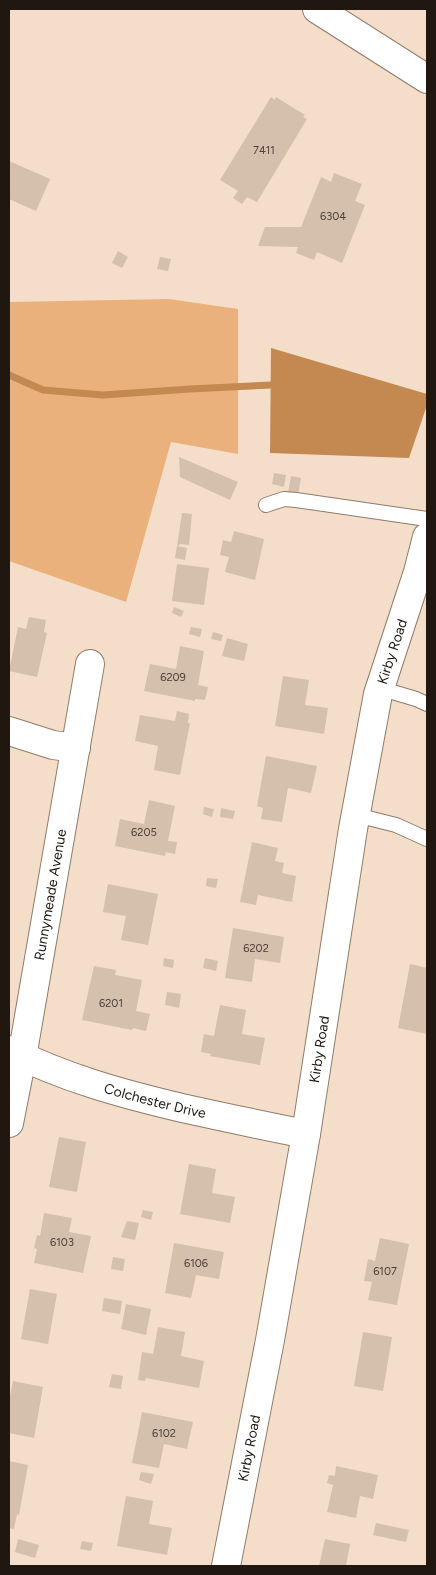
<svg xmlns="http://www.w3.org/2000/svg" width="436" height="1575" viewBox="0 0 436 1575" font-family="Figtree,sans-serif">
	<style>
		.green { fill: #eab17d }
		.water { fill: #c48950 }
		.lines { fill: none; stroke-linecap: round; stroke-linejoin: round }
		.stream { stroke: #c48950; stroke-width: 7 }
		.building { fill: #d5bfad }
		.service-casing { stroke: #8f7b69; stroke-width: 16 }
		.minor-casing { stroke: #8f7b69; stroke-width: 30 }
		.secondary-casing { stroke: #8f7b69; stroke-width: 30 }
		.service { stroke: #fff; stroke-width: 14 }
		.minor { stroke: #fff; stroke-width: 28 }
		.secondary { stroke: #fff; stroke-width: 28 }
		.labels { text-anchor: middle; dominant-baseline: central; stroke-width: 4; stroke-linejoin: round; paint-order: stroke }
		.number-label { font-size: 11px; fill: #4c4137 }
		.street-label { font-size: 14px; fill: #1f1710; stroke: #fff }
	</style>
	<rect width="100%" height="100%" fill="#f4deca"/>
	<path class="green" d="M169,299L238,309V454L171,442L126,602L9,561V302Z"/>
	<path class="water" d="M271,348L427,394V405L409,458L270,453Z"/>
	<g class="lines">
		<path class="stream" d="M9,375L43,390L103,395L190,389L271,385"/>
	</g>
	<path class="building" d="M271,97L275,100L276,97L305,115L303,117L307,119L257,202L247,197L242,204L233,198L238,191L220,180Z
		M9,161L50,179L36,211L9,199Z
		M334,173L362,184L355,201L365,205L342,263L317,252L314,260L296,253L298,247L258,246L265,227H301L321,177L331,182Z
		M118,251L128,257L122,268L112,263Z
		M160,257L171,259L168,271L157,269Z
		M179,457L238,482L230,500L180,477Z
		M274,473L286,475L284,487L272,484Z
		M291,476L301,478L298,495L288,493Z
		M182,513L192,514L189,545L181,544L177,546Z
		M234,531L264,539L255,580L225,572L229,557L220,555L223,540L231,542Z
		M177,546L187,548L185,560L175,558Z
		M177,564L209,568L204,605L172,601Z
		M174,607L184,611L181,617L172,613Z
		M29,617L46,620L44,632L47,633L37,677L9,671L18,627L26,629Z
		M191,627L202,629L200,637L189,634Z
		M213,632L223,635L221,641L211,639Z
		M227,638L248,644L244,661L222,656Z
		M180,646L204,651L198,685L208,687L205,700L195,699V701L144,691L150,664L176,669Z
		M283,676L309,680L305,705L328,708L324,734L275,726Z
		M177,711L189,714L188,723H190L180,775L154,770L158,746L135,741L140,715L175,721Z
		M266,756L317,766L311,793L288,788L282,822L261,819L263,808L257,806Z
		M149,800L175,806L168,841L177,842L175,854L166,852L165,856L115,846L120,819L144,824Z
		M204,807L214,809L212,817L203,814Z
		M221,808L235,811L233,819L220,817Z
		M252,842L278,848L275,861L284,863L282,873L296,876L292,902L258,895L256,905L240,902Z
		M207,878L218,879L216,888L206,886Z
		M108,884L158,894L148,945L121,940L126,916L103,912Z
		M233,928L284,937L280,963L255,959L252,982L225,978Z
		M164,958L174,960L173,968L163,966Z
		M205,958L218,961L216,971L203,968Z
		M410,964L427,968V1034L398,1028Z
		M94,966L116,970L115,975L142,980L136,1011L150,1014L146,1031L133,1028L132,1030L82,1020Z
		M167,992L181,994L179,1008L165,1005Z
		M220,1005L246,1010L242,1034L265,1038L260,1065L210,1056L211,1054L201,1052L204,1034L214,1036Z
		M59,1137L86,1142L77,1192L49,1187Z
		M189,1164L216,1169L212,1193L235,1197L230,1223L180,1214Z
		M143,1210L153,1212L151,1220L141,1217Z
		M44,1213L72,1218L69,1232L91,1236L83,1273L34,1263L37,1249L34,1248L37,1235L40,1236Z
		M127,1221L139,1223L135,1240L121,1237Z
		M380,1238L409,1244L397,1305L368,1300L372,1282L364,1281L368,1259L375,1261Z
		M174,1243L224,1252L219,1279L196,1275L191,1298L165,1293Z
		M113,1257L125,1259L123,1271L111,1269Z
		M30,1289L57,1294L48,1344L21,1339Z
		M104,1298L122,1301L120,1314L102,1311Z
		M126,1304L151,1309L146,1335L121,1329Z
		M158,1327L185,1332L181,1356L204,1361L199,1388L146,1378L145,1381L138,1380L142,1352L153,1354Z
		M363,1332L392,1337L383,1391L354,1386Z
		M112,1374L123,1376L121,1389L109,1387Z
		M13,1381L43,1387L34,1438L9,1433V1402Z
		M142,1412L193,1422L187,1449L164,1444L159,1468L132,1463Z
		M9,1461L28,1465L19,1515L17,1514L14,1529L9,1528Z
		M336,1466L378,1475L373,1499L360,1496L356,1518L327,1512L333,1485L327,1483L329,1475L335,1476Z
		M141,1472L154,1474L151,1484L139,1480Z
		M126,1496L153,1501L149,1524L172,1528L167,1555L117,1546Z
		M376,1523L409,1530L406,1542L373,1535Z
		M18,1539L39,1545L35,1558L15,1552Z
		M325,1539L350,1544L346,1566H319Z
		M82,1541L93,1543L91,1551L80,1549Z"/>
	<g class="lines">
		<g class="service-casing">
			<path id="service" d="M266,505L284,499L296,500L427,519
				M379,688L416,699L427,704
				M356,815L396,825L427,839"/>
		</g>
		<g class="minor-casing">
			<g id="minor">
				<path d="M9,731L53,745L76,748"/>
				<path id="s1" d="M9,1050C64,1078 123,1094 182,1108C223,1117 264,1126 306,1134"/>
				<path id="s2" d="M9,1123L22,1057L90,664"/>
			</g>
		</g>
		<g class="secondary-casing">
			<g id="secondary">
				<path d="M317,9L427,79"/>
				<path id="s3" d="M226,1566L270,1340L306,1134L353,829L378,694L418,572L427,537"/>
			</g>
		</g>
		<use href="#service" class="service"/>
		<use href="#minor" class="minor"/>
		<use href="#secondary" class="secondary"/>
	</g>
	<g class="labels">
		<g class="number-label">
			<text x="264" y="150">7411</text>
			<text x="333" y="216">6304</text>
			<text x="173" y="677">6209</text>
			<text x="144" y="832">6205</text>
			<text x="256" y="948">6202</text>
			<text x="111" y="1003">6201</text>
			<text x="62" y="1242">6103</text>
			<text x="196" y="1263">6106</text>
			<text x="385" y="1271">6107</text>
			<text x="164" y="1433">6102</text>
		</g>
		<g class="street-label">
			<text stroke="none"><textPath href="#s3" startOffset="930">Kirby Road</textPath></text>
			<text stroke="none"><textPath href="#s2" startOffset="232">Runnymeade Avenue</textPath></text>
			<text stroke="none"><textPath href="#s3" startOffset="525">Kirby Road</textPath></text>
			<text stroke="none"><textPath href="#s1" startOffset="155">Colchester Drive</textPath></text>
			<text stroke="none"><textPath href="#s3" startOffset="120">Kirby Road</textPath></text>
		</g>
	</g>
	<rect width="436" height="1575" fill="none" stroke="#1f1710" stroke-width="20"/>
</svg>
